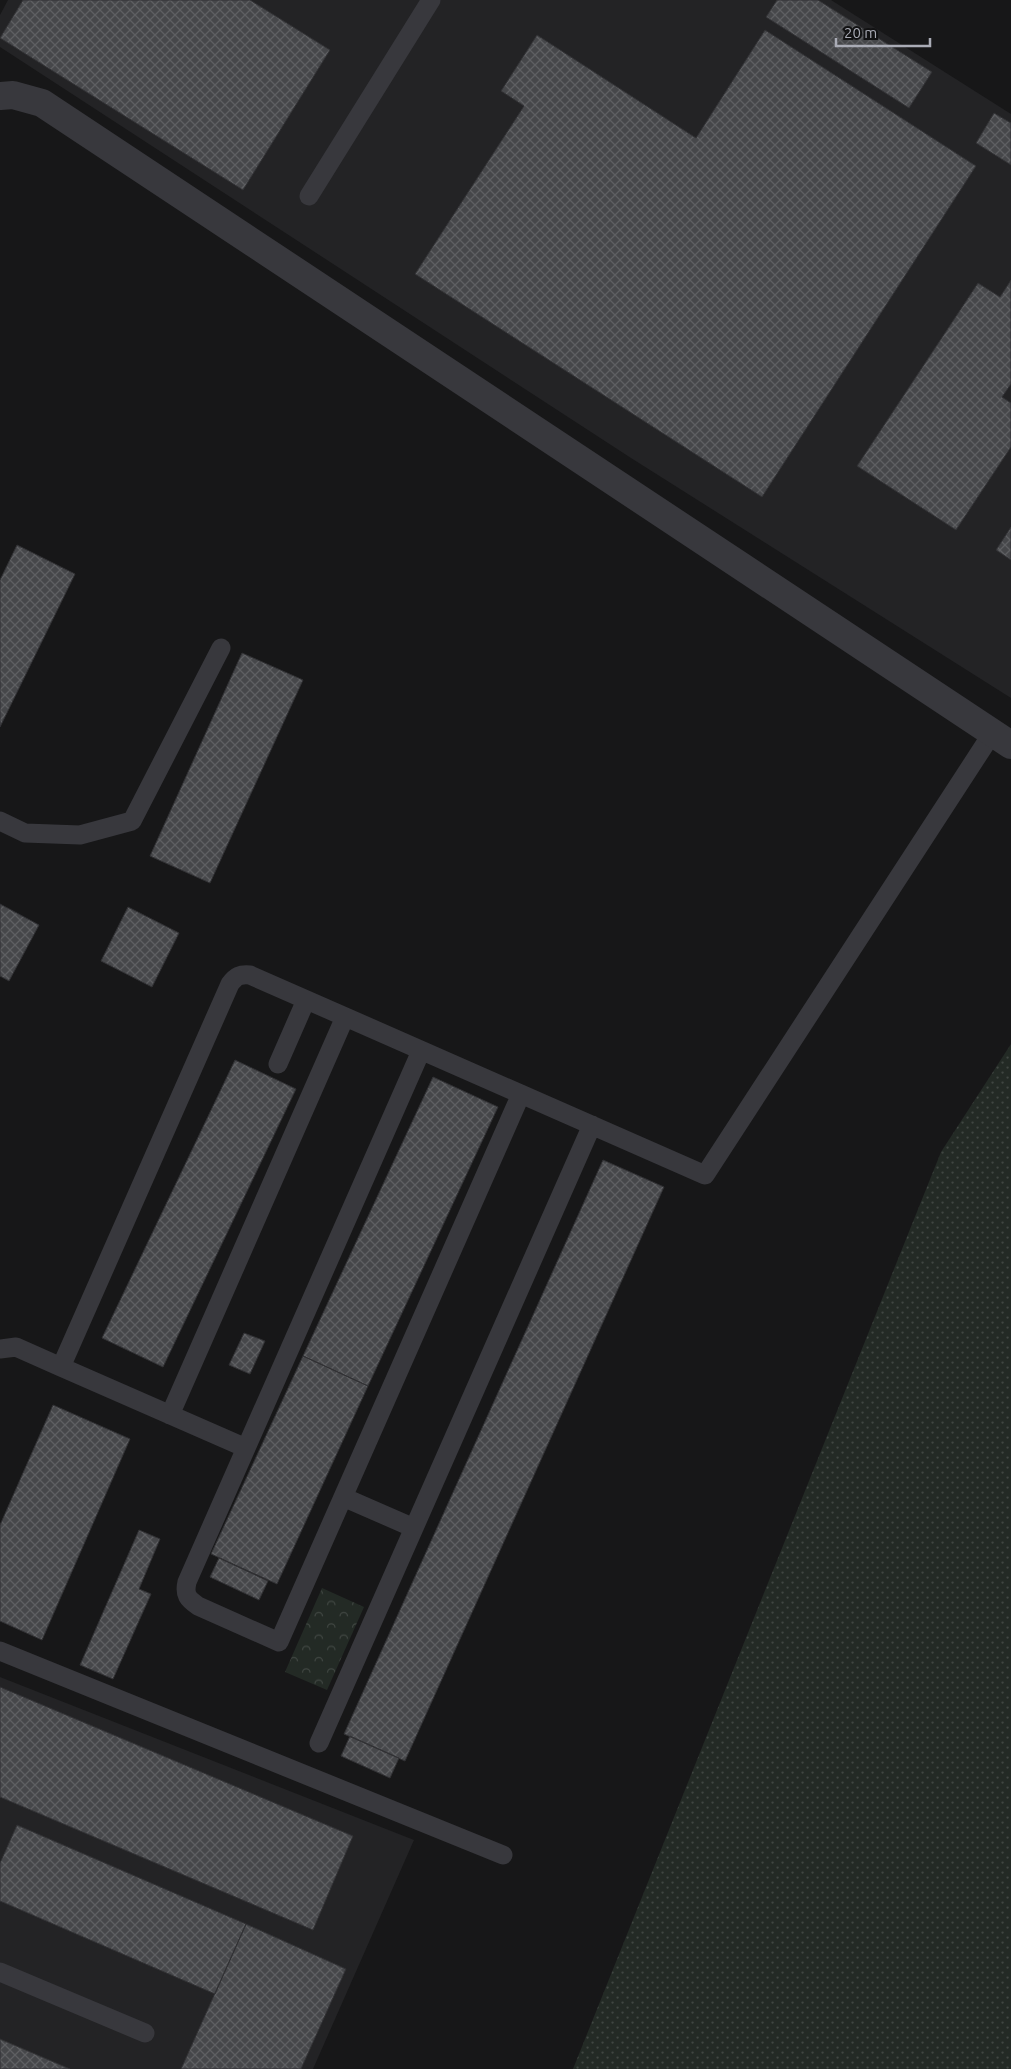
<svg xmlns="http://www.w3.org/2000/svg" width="1011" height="2069" viewBox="0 0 1011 2069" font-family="Ubuntu,sans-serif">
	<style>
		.built { fill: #232325 }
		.grass { fill: url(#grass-dots) }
		.park { fill: url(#park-crowns) }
		.building { fill: url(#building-cross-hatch); stroke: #313134 }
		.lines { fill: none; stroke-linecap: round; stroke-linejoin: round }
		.service { stroke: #38383d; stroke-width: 19 }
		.minor { stroke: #38383d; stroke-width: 28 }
	</style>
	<defs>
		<pattern id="grass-dots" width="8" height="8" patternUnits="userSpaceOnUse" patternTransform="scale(1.25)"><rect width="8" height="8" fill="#232a25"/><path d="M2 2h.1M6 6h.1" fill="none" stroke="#404642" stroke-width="1.8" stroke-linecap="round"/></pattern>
		<pattern id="park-crowns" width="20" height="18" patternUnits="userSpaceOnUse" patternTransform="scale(1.25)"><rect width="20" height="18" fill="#232a25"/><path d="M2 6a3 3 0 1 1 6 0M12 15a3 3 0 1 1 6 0" fill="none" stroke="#404642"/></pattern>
		<pattern id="building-cross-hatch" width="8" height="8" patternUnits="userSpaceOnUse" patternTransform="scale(1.25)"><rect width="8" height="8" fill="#46474a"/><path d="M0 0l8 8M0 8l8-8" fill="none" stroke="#5e5f62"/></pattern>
	</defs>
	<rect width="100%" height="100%" fill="#171718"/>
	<path class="built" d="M8,0H831L1011,114V698L631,458L0,47V15Z
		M0,1677L414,1840L313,2069H0Z"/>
	<path class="grass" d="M1011,1044V2069H573L941,1152Z"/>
	<path class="park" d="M322,1588L364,1607L327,1690L285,1672Z"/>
	<path class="building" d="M23,0H250L330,50L243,190L0,38Z
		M777,0H818L932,72L909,108L766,17Z
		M765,30L976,166L762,497L415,274L524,106L501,91L537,35L696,138Z
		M994,113L1011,123V165L976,143Z
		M1011,280V384L1002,397L1011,403V447L956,530L857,466L978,283L1000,297Z
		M1011,527V560L996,550Z
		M17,545L75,574L0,727V580Z
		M242,653L303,680L210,883L150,856Z
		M0,904L39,925L9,981L0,976Z
		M128,907L179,933L152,987L101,961Z
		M235,1060L296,1089L163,1367L102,1338Z
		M433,1077L498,1107L368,1386L303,1356Z
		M603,1160L664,1187L405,1761L344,1734Z
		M244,1333L265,1341L250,1374L229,1365Z
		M303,1356L368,1386L277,1584L211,1554Z
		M53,1405L130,1439L42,1640L0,1621V1525Z
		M139,1530L160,1539L139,1589L151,1594L113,1679L80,1665Z
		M219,1558L268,1581L259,1600L210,1577Z
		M0,1687L353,1836L313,1930L0,1797Z
		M350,1736L399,1758L390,1778L341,1756Z
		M17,1825L246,1924L215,1994L0,1901V1863Z
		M246,1924L346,1969L301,2069H181Z
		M0,2039L70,2069H0Z"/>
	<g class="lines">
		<path class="service" d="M309,196L431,0
			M0,821L25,833L80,835L132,821L221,648
			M421,1051L187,1582C184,1595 188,1599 198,1606L279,1642L521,1094
			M278,1064L306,1000
			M0,1349L16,1347L61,1367L230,984C236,976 240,974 250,975L705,1175L993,732
			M61,1367L246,1448
			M170,1415L345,1017
			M343,1497L414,1528
			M0,1651L503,1855
			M319,1743L592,1125
			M0,1972L145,2033"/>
		<path class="minor" d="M0,96L13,95L42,103L1011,745"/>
	</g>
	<path d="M836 38v8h94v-8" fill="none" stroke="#aaacb6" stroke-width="2.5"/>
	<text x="844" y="38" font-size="15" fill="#aaacb6" stroke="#121213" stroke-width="4" paint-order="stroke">20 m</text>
</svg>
